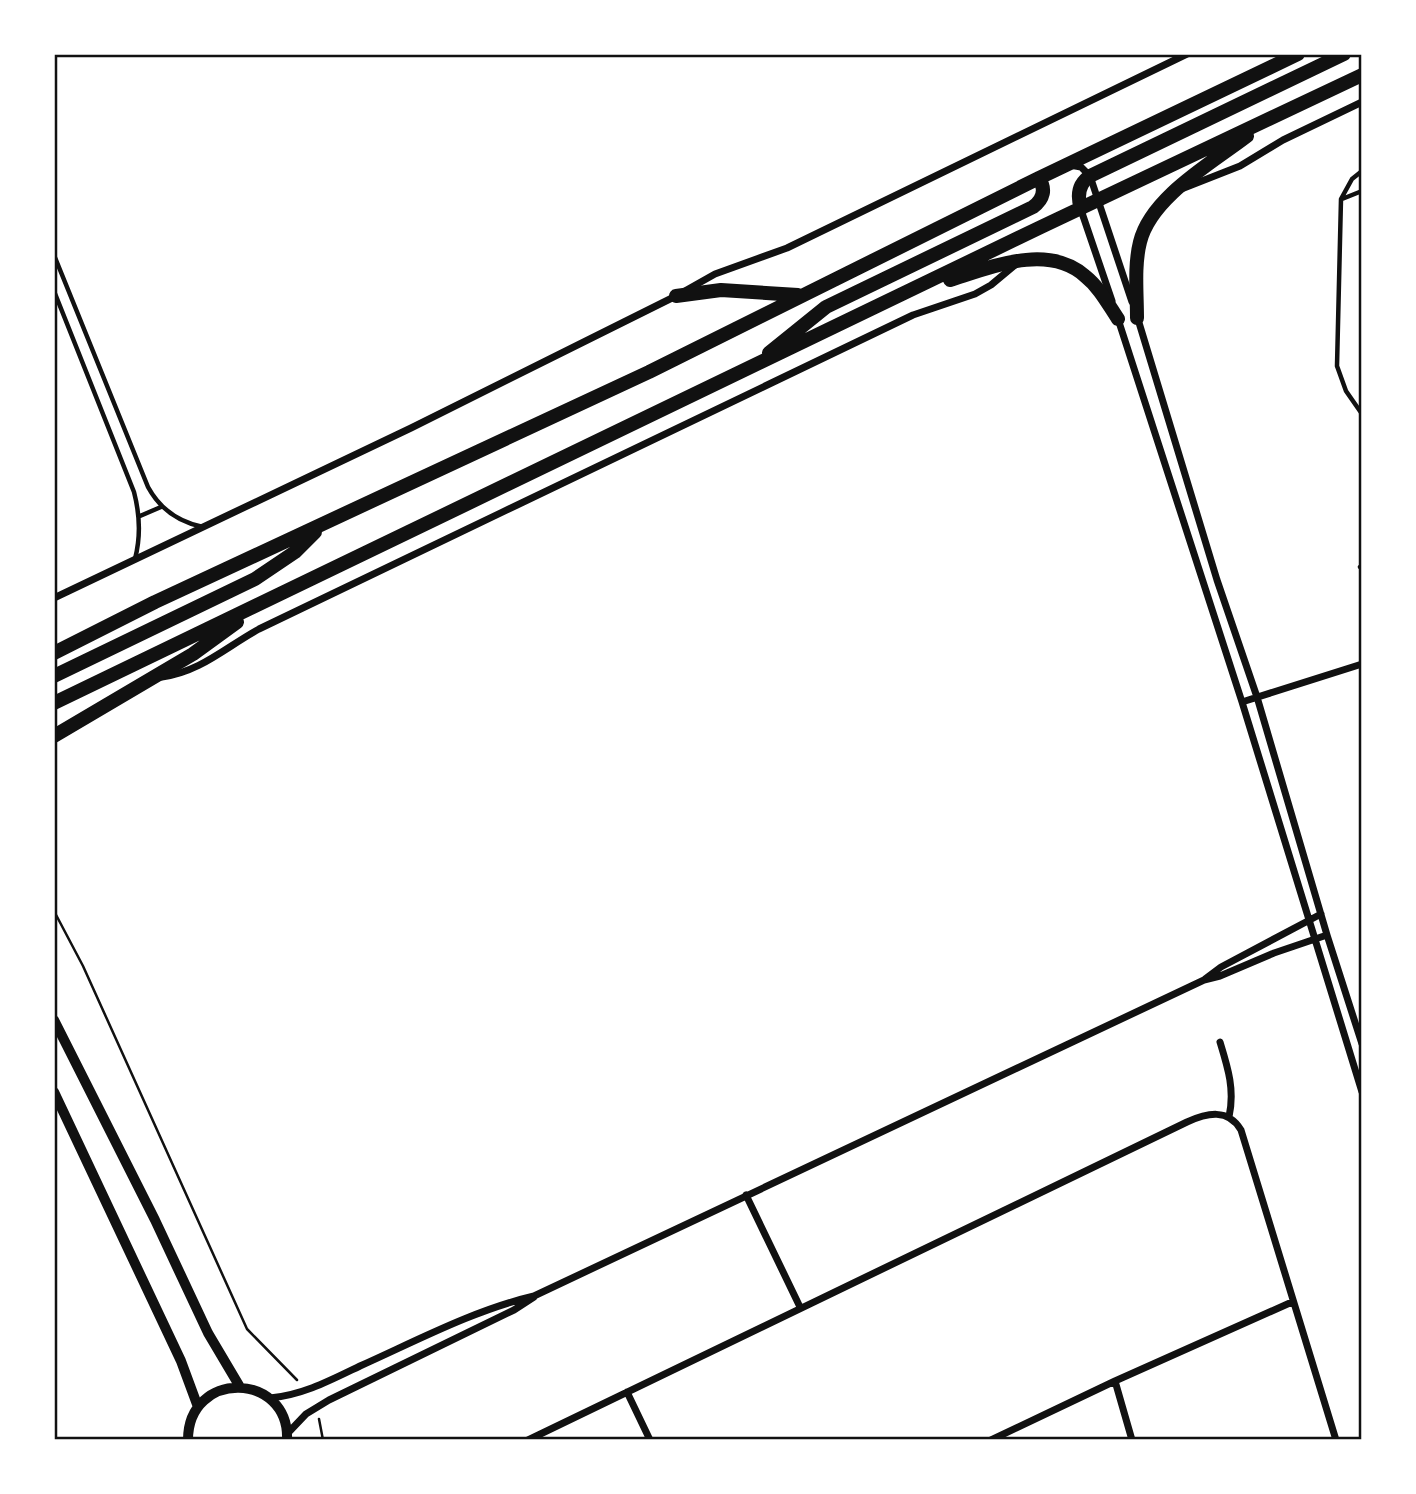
<svg xmlns="http://www.w3.org/2000/svg" width="1416" height="1494" viewBox="0 0 1416 1494" font-family="'Open Sans',sans-serif">
	<style>
		.lines { fill: none; stroke-linecap: round; stroke-linejoin: round }
		.path { stroke: #111; stroke-width: 2.5 }
		.service { stroke: #111; stroke-width: 4.5 }
		.minor { stroke: #111; stroke-width: 7 }
		.tertiary { stroke: #111; stroke-width: 10 }
		.primary { stroke: #111; stroke-width: 14 }
		.neatline { fill: none; stroke: #111; stroke-width: 2.5 }
	</style>
	<rect width="100%" height="100%" fill="#fff"/>
	<g class="lines">
		<path class="path" d="M54,911L83,966L247,1329L297,1380
			M319,1419L323,1440"/>
		<path class="service" d="M1362,171L1352,179L1341,199L1337,366L1346,391L1362,414
			M1342,199L1362,191
			M54,255L148,487C160,509 178,522 203,527
			M54,291L134,492C140,515 141,536 135,559
			M140,516L161,507
			M1360,567L1362,566"/>
		<path class="minor" d="M1070,165L1081,167L1090,176L1132,302
			M1184,188L1240,166L1283,140L1362,102
			M1081,210L1112,301
			M1137,316L1217,580L1257,697L1327,935L1362,1044
			M1118,319L1242,702L1362,1092
			M54,598L411,428L676,296L715,274L787,248L1187,54
			M162,677C200,672 226,647 259,629L913,315L975,294L991,285L1015,265
			M1242,702L1362,664
			M1205,979L1221,967L1321,914
			M1220,1042C1228,1068 1235,1090 1229,1117
			M746,1195L800,1307
			M1115,1381L1132,1440
			M627,1392L650,1440
			M270,1398C303,1395 331,1380 360,1366C416,1341 474,1310 534,1296L1204,980L1220,976L1274,953L1327,935
			M287,1434L306,1414L329,1400L514,1310L534,1297
			M528,1440L1187,1122C1207,1113 1228,1108 1241,1130L1336,1440
			M991,1440L1115,1381L1292,1302"/>
		<path class="tertiary" d="M54,1020L155,1220L208,1333L240,1387
			M54,1092L181,1361L198,1407
			M188,1440C188,1369 290,1372 287,1440"/>
		<path class="primary" d="M1081,209C1077,196 1078,184 1090,176L1344,54
			M950,280C991,267 1048,243 1085,276C1099,287 1108,304 1118,319
			M676,296L721,290L798,295
			M1137,318C1137,293 1134,266 1140,242C1151,197 1212,163 1247,136
			M769,353L826,307L1033,207C1044,199 1046,189 1039,178
			M54,653L155,602L649,372L1039,178L1298,54
			M54,676L255,579L295,552L315,532
			M54,703L1041,227L1362,75
			M54,736L193,654L237,622"/>
	</g>
	<rect width="1416" height="1494" fill="none" stroke="#ffffff" stroke-width="112"/>
	<rect x="56" y="56" width="1304" height="1382" class="neatline"/>
</svg>
